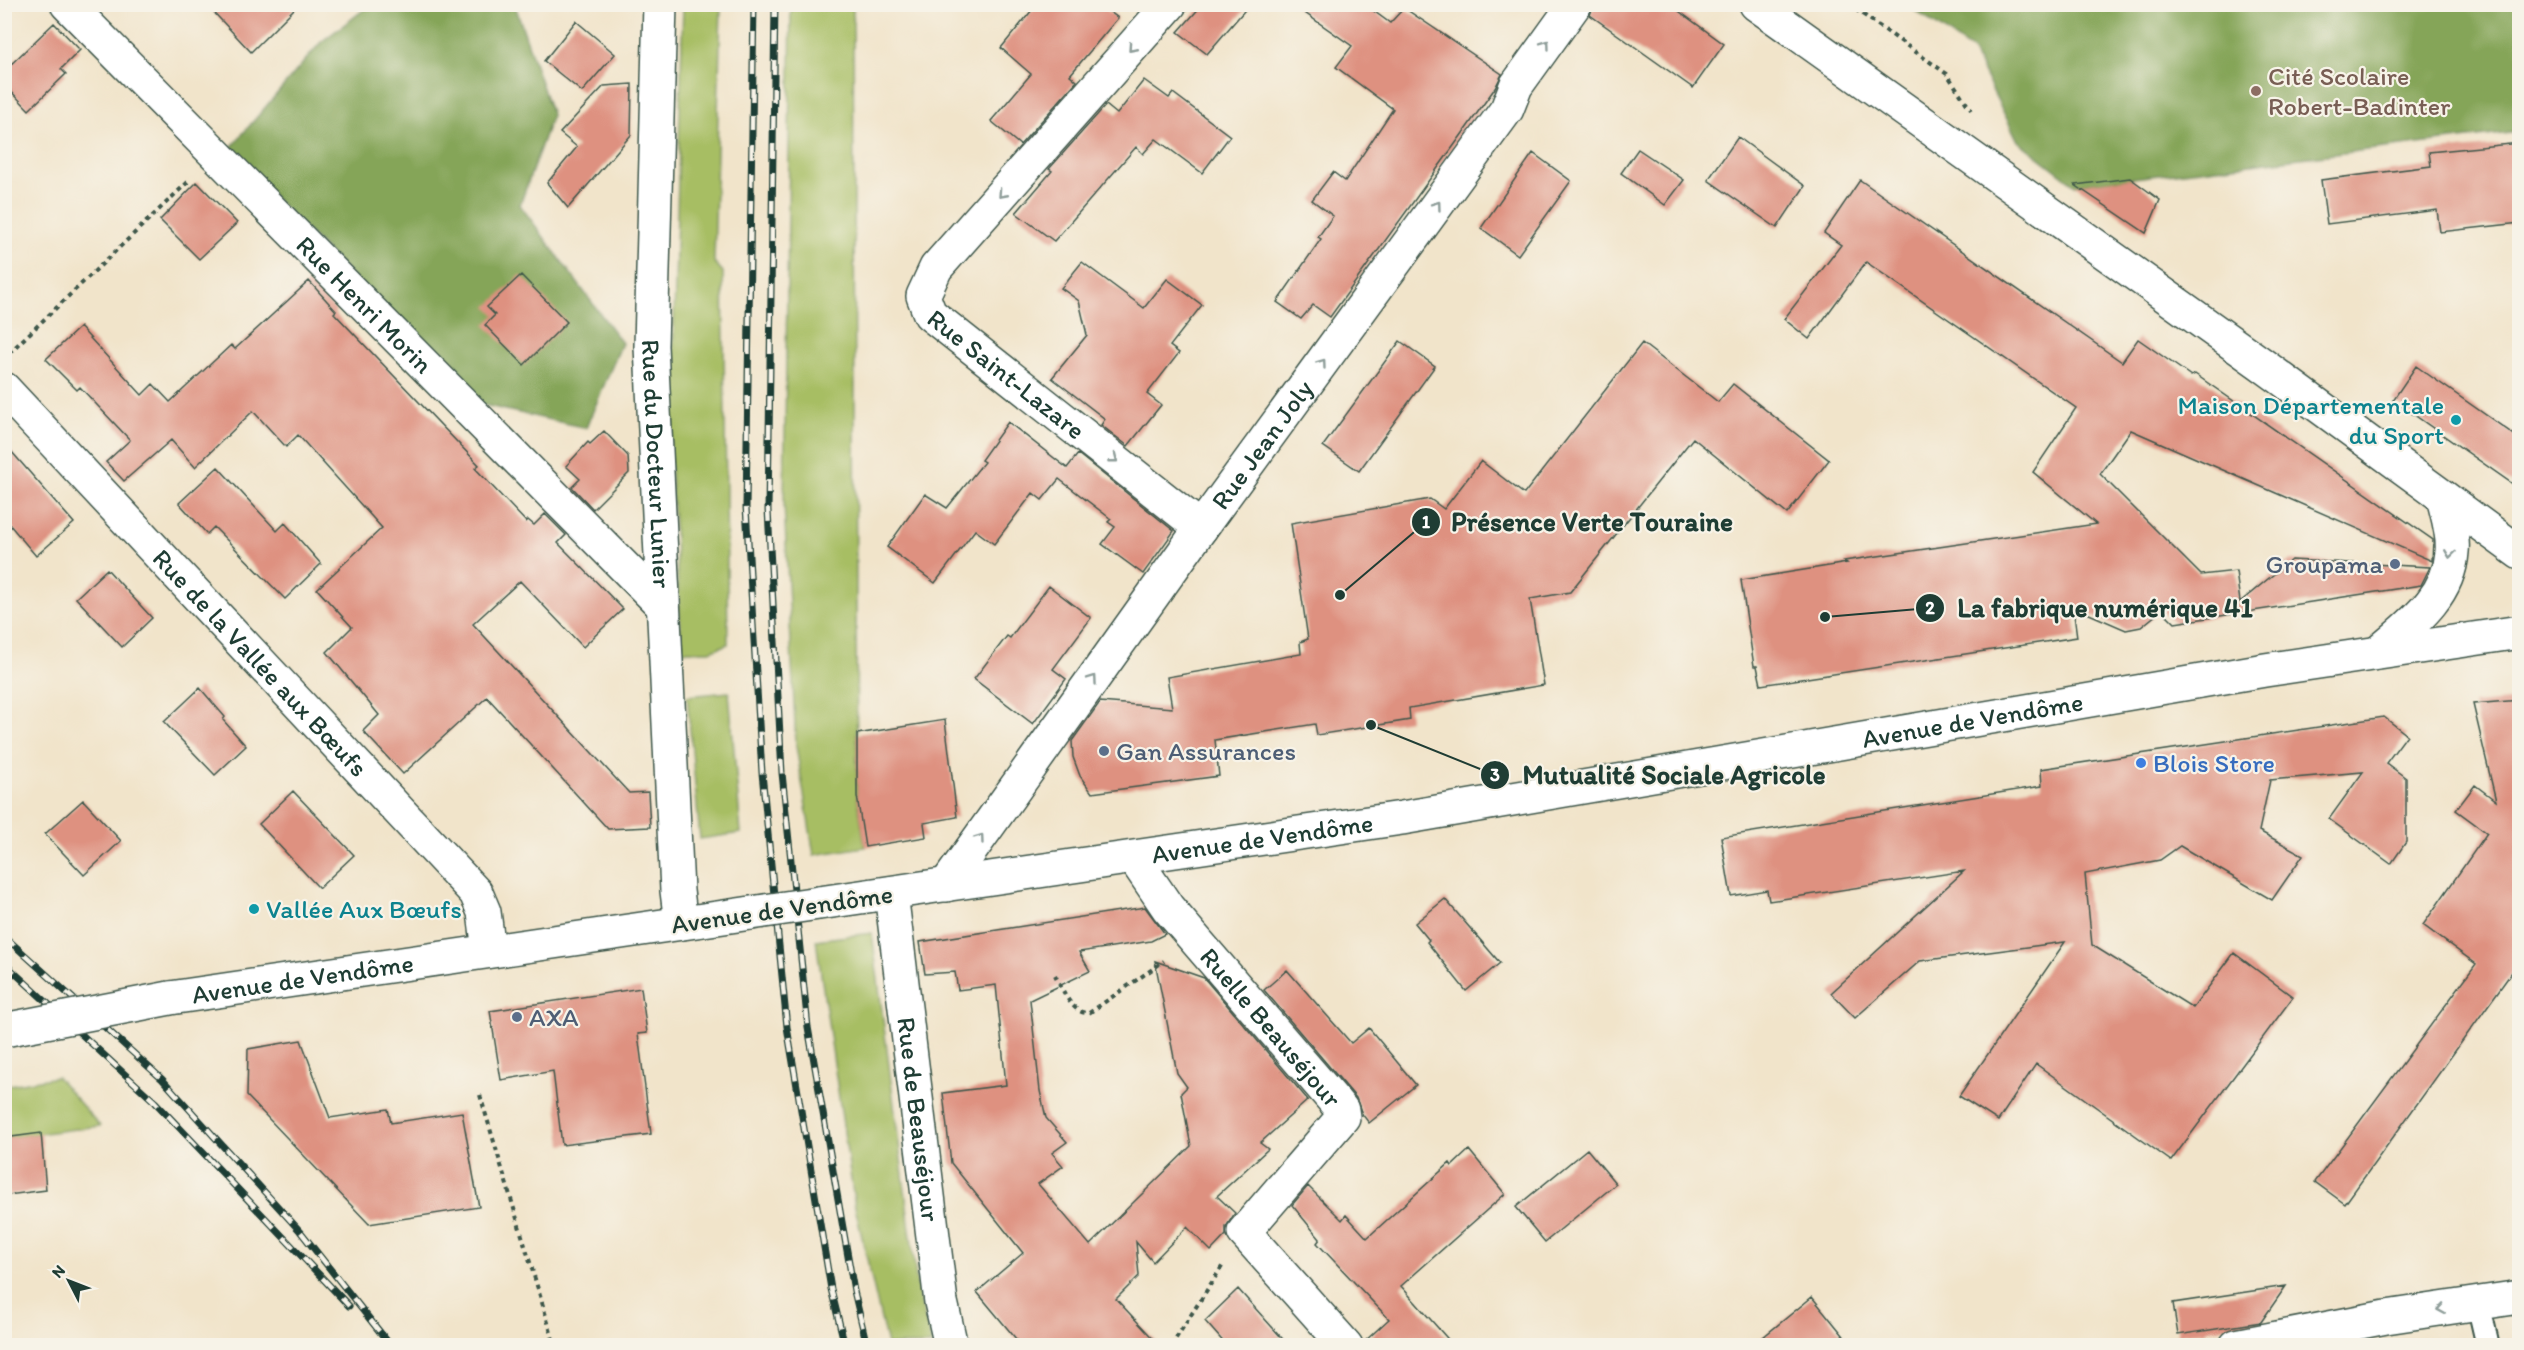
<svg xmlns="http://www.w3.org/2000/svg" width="2524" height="1350" viewBox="0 0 2524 1350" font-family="Itim,sans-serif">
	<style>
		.green { fill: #a7be63; stroke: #637e4c; stroke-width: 1.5 }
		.forest { fill: #85a559; stroke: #527146; stroke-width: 1.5 }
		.building { fill: #de9180 }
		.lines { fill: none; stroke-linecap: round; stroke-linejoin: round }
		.service-casing { stroke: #3e564a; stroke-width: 26 }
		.minor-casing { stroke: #3e564a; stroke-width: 36 }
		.secondary-casing { stroke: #3e564a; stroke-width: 36 }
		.path { stroke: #3e564a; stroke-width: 4; stroke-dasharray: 4.5 4.5; stroke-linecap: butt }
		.service { stroke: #fff; stroke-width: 22 }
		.minor { stroke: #fff; stroke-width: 33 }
		.secondary { stroke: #fff; stroke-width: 33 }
		.rail-casing { stroke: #1f3d34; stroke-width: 7 }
		.rail { stroke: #f7f3e8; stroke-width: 4.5; stroke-dasharray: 14; stroke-linecap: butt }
		.secondary-bridge-casing { stroke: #3e564a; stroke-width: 36; stroke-linecap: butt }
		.secondary-bridge { stroke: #fff; stroke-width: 33 }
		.oneway { stroke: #8f9e9a }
		.education-dot { fill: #8d6e63; stroke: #f7f3e8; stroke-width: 2 }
		.culture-dot { fill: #0f9aa8; stroke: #f7f3e8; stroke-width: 2 }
		.service-dot { fill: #5c6f8a; stroke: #f7f3e8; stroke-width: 2 }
		.shop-dot { fill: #3f7fe0; stroke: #f7f3e8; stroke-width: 2 }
		.labels { text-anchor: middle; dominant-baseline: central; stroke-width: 4.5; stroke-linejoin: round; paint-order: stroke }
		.education-label { font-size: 26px; fill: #785e54; stroke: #f7f3e8; text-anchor: start }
		.street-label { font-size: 26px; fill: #1f3d34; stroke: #f7f3e8 }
		.culture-label { font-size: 26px; fill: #0d838f; stroke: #f7f3e8; text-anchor: end }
		.service-label { font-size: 26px; fill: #4e5e75; stroke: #f7f3e8; text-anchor: start }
		.shop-label { font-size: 26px; fill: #366cbe; stroke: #f7f3e8; text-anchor: start }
		.leader { fill: none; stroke: #1f3d34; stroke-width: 2 }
		.callout-dot { fill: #1f3d34; stroke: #f7f3e8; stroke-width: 2 }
		.mark-label { font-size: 18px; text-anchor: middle; font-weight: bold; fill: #fff }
		.callout-label { font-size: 27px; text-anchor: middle; font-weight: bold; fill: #1f3d34; stroke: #f7f3e8; stroke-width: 4.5; stroke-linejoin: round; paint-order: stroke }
	</style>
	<rect width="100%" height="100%" fill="#f7f3e8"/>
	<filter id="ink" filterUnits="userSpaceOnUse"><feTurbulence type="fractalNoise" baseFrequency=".0167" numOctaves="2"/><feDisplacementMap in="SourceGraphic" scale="12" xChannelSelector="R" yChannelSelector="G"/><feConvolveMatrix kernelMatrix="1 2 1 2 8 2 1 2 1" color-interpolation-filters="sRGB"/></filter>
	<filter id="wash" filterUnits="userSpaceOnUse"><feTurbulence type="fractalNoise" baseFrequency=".008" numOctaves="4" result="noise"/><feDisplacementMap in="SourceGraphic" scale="24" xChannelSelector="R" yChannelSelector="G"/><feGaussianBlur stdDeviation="1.35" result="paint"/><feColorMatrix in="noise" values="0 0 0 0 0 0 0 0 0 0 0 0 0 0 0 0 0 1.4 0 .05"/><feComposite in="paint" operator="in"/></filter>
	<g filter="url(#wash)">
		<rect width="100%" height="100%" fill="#f1e4ca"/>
		<path class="green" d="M683,5H721L714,262L723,272L728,644L710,651H682L670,460Z
			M791,5H853L857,796L865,847L814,855L796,746L784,503Z
			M729,692L741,833L700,839L687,696Z
			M872,933L918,1292L932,1345H887L855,1207L816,940Z
			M57,1077L100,1126L5,1138L4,1086Z"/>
		<path class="forest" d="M370,5H515L552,115L520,205L622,343L586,428L479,404L228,151L321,42Z
			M1907,5H2519V132L2075,185L2018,141L1972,50Z"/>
		<g id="blocks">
			<path class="building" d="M206,4H299L251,52Z
				M1037,4H1099L1118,18L1070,75L1077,81L1020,145L991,121L1031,74L1001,48Z
				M1203,4H1250L1207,54L1178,32Z
				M1292,4H1364L1390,23L1404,8L1502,74L1495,88L1458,140L1330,317L1313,305L1301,319L1277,302L1321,239L1318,237L1333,216L1312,200L1333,172L1345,181L1393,109L1336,67L1352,46Z
				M1594,4H1669L1724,44L1693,88L1590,15Z
				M576,21L615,54L582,92L544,61Z
				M54,23L80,50L61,69L66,74L29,110L4,84V71Z
				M1144,80L1169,98L1173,93L1230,136L1202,173L1156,139L1143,154L1136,147L1054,241L1016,213L1052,171L1049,169L1106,105L1117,114Z
				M632,84L631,135L568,208L547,183L577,147L560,133L604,86Z
				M1738,137L1805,186L1777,228L1708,180Z
				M2520,143V223L2440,232L2437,210L2327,224L2321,180L2431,166L2429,152Z
				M1638,149L1684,180L1665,205L1621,173Z
				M1533,153L1571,181L1518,255L1481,228Z
				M2130,178L2160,200L2146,233L2075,185Z
				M1860,180L2122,362L2138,339L2191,376L2195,374L2433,540L2432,561L2131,430L2100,474L2201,575L2236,571L2240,602L2291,560L2430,567L2421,585L2175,623L2162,610L2141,627L2126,630L2073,607L2077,637L1761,685L1757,666H1754L1741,580L1847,563L1844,561L2096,524L2033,472L2076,408L1866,262L1809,339L1784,319L1841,245L1824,233Z
				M197,182L237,223L199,259L160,220Z
				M1082,262L1144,308L1167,279L1202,305L1170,346L1179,353L1147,394L1161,405L1128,446L1101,425L1105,419L1052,378L1087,335L1079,301L1061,288Z
				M521,275L567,322L524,365L485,325L495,315L487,307Z
				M309,281L336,311L334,313L479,465L475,468L526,522L528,520L534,525L545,514L566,535L558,543L623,609L583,647L520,581L473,624L629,793L648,792L650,827L608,829L487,697L403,774L363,731L379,715L327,652L352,627L317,589L382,528L298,435L286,447L253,411L195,467L171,440L124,481L106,462L130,440L80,387L77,390L46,359L80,327L142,395L153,384L170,402L231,345L235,349Z
				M1400,341L1435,366L1359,471L1323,446Z
				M1642,343L1718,402L1733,384L1829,460L1787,514L1693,438L1570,592L1530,599L1544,685L1409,708L1410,720L1317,735L1315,724L1215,740L1219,776L1092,793L1080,776L1073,757L1072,741L1100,702L1172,708L1167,677L1301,654L1300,642L1308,639L1291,523L1430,499L1444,509L1481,461L1524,494Z
				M2416,366L2520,439V489L2393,400Z
				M1008,422L1067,468L1078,454L1174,531L1143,574L1102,544L1115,527L1108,522L1111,519L1059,479L1042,500L1033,493L994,544L975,530L935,583L887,547L925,494L947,508L984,462L981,460Z
				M604,431L628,456L629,473L593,509L572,487L580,479L566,466L588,442L590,444Z
				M4,443L74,523L36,556L4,518Z
				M218,467L277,531L285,523L321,564L285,599L214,527L207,534L179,503Z
				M107,569L152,618L122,647L76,598Z
				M1049,586L1091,618L1053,669L1066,679L1033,724L974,679L1007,636L1010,638Z
				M200,688L225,717L223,720L246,746L215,775L164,722Z
				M2520,700V961L2345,1204L2315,1182L2476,964L2423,925L2487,833L2456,810L2475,785L2496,801L2473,704Z
				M2384,717L2407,735L2386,763L2406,778V842L2391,864L2329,819L2363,772L2270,780L2259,831L2303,855L2272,900L2180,846L2160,860L2085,874L2092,945L2193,1008L2234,953L2293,997L2171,1161L2036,1064L1998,1121L1959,1096L2065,942L1920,961L1855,1018L1831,993L1964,871L1769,901L1767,890L1731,896L1721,837L2042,786L2041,769Z
				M945,720L957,817L924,823L926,837L865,847L857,796V734Z
				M293,791L354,855L319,888L259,824Z
				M83,800L121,841L84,875L45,834Z
				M1445,899L1500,963L1466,991L1427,942L1429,940L1415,923Z
				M1145,907L1165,934L1151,941L1079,952L1090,971L1030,1000L1040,1091L1046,1118L1067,1142L1052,1153L1063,1166L1038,1184L1090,1245L1191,1146L1181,1093L1187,1087L1177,1073L1155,961L1204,978L1308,1100L1260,1143L1268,1149L1217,1196L1235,1213L1226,1227V1235L1211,1251L1187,1227L1153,1262L1136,1242L1139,1276L1116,1299L1160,1346H1022L977,1292L1023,1253L951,1163L943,1093L1006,1085L996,985L958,990L955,972L925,974L920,942Z
				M1287,970L1351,1043L1369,1028L1416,1085L1369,1123L1362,1114L1356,1098L1264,990Z
				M641,988L647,1033L638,1034L651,1134L562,1145L553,1071L501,1080L490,1011Z
				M301,1040L330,1118L388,1109L391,1123L462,1112L479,1207L369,1224L247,1096L248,1049Z
				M41,1133L46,1190L8,1195L4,1138Z
				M1587,1149L1616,1184L1545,1242L1516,1207Z
				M1469,1150L1505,1194L1401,1286L1454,1346H1364V1342L1389,1319L1317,1243L1320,1239L1292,1205L1308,1186L1342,1220L1346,1215L1367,1238L1450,1163L1452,1166Z
				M2286,1286L2261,1322L2178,1335L2173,1303Z
				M1238,1289L1289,1346H1227L1205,1321Z
				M1812,1297L1852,1346H1752Z"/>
		</g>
	</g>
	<g filter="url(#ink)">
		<use href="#blocks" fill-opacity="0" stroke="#3e564a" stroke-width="1.5"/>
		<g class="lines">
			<g class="service-casing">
				<path id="service" d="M2478,1303L2488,1346"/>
			</g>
			<g class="minor-casing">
				<g id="minor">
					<path id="s1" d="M67,4L661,604"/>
					<path id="s2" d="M660,4L651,346L677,891L681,923"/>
					<path id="s3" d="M1170,4L936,268L923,296L930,314L1201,528"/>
					<path id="s4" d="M4,389L476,893L484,912L489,951"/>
					<path id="s5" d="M1134,858L1168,908L1342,1110L1343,1117L1244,1232L1346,1346"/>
					<path id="s6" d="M946,885L1201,528L1507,109L1516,86L1575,4"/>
					<path id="s7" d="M891,893L941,1302L951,1346"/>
					<path d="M2236,1346L2386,1317L2520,1297"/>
				</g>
			</g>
			<g class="secondary-casing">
				<g id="secondary">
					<path d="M1756,4L2260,363L2520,553"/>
					<path d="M2380,651C2411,624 2449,597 2452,552C2454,534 2447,515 2443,497"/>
					<path id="s8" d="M819,903L1402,818L2265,670L2520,632"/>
					<path id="s9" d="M170,998L751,913"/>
				</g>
			</g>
			<path class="path" d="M1848,4L1947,74L1971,110
				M9,353L190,180
				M1055,975C1063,989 1071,1014 1089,1013L1164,961
				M480,1095L555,1346
				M1171,1346L1223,1265"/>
			<use href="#service" class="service"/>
			<use href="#minor" class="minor"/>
			<use href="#secondary" class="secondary"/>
			<g class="rail-casing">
				<path id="rail" d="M754,4L746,507L762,773L787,1027L831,1289L845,1346
					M775,4L768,510L782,773L808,1027L854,1291L867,1346
					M4,936L162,1079L300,1231L391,1346
					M4,963L155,1102L349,1306"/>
			</g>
			<use href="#rail" class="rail"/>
			<g class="secondary-bridge-casing">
				<path id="secondary-bridge" d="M751,913L819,903
					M4,1030L170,998"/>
			</g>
			<use href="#secondary-bridge" class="secondary-bridge"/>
		</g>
		<defs><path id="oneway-chevron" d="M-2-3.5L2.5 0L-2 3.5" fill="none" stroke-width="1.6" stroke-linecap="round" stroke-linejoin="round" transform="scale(1.5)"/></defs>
		<g class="oneway">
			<use href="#oneway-chevron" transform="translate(1546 44) rotate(-54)"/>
			<use href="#oneway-chevron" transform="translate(1132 48) rotate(132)"/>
			<use href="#oneway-chevron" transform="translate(1002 194) rotate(132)"/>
			<use href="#oneway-chevron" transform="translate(1437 205) rotate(-54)"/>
			<use href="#oneway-chevron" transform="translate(1322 363) rotate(-54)"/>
			<use href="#oneway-chevron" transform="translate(1114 459) rotate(38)"/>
			<use href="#oneway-chevron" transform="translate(2450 554) rotate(98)"/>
			<use href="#oneway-chevron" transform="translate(1093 679) rotate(-55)"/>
			<use href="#oneway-chevron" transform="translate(980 838) rotate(-54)"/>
			<use href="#oneway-chevron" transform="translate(2441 1309) rotate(171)"/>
		</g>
	</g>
	<circle class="education-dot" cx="2256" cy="91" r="6"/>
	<g class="culture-dot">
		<circle cx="2456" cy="420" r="6"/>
		<circle cx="254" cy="909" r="6"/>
	</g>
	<g class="service-dot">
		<circle cx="2395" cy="564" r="6"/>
		<circle cx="1104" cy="751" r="6"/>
		<circle cx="517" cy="1017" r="6"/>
	</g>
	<circle class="shop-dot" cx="2141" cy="763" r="6"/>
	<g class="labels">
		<g class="education-label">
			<text x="2268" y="76">Cité Scolaire<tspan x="2268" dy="30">Robert-Badinter</tspan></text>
		</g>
		<g class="street-label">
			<text stroke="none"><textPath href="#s1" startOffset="423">Rue Henri Morin</textPath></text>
			<text stroke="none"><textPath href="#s3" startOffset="500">Rue Saint-Lazare</textPath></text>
			<text stroke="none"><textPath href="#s6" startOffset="542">Rue Jean Joly</textPath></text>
			<text stroke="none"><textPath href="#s2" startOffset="460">Rue du Docteur Lunier</textPath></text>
			<text stroke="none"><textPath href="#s4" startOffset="375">Rue de la Vallée aux Bœufs</textPath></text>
			<text stroke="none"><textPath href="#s8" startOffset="1168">Avenue de Vendôme</textPath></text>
			<text stroke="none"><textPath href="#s8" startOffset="448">Avenue de Vendôme</textPath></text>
			<text transform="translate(782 909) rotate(-8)">Avenue de Vendôme</text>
			<text stroke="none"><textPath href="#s9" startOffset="134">Avenue de Vendôme</textPath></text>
			<text stroke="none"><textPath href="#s5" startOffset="218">Ruelle Beauséjour</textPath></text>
			<text stroke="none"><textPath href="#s7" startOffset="228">Rue de Beauséjour</textPath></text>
		</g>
		<g class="culture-label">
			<text x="2444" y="405">Maison Départementale<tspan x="2444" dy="30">du Sport</tspan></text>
			<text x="266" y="909" text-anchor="start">Vallée Aux Bœufs</text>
		</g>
		<g class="service-label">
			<text x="2383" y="564" text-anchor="end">Groupama</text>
			<text x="1116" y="751">Gan Assurances</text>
			<text x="529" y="1017">AXA</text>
		</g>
		<g class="shop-label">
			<text x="2153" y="763">Blois Store</text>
		</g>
	</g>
	<path class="leader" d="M1340 595L1426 522M1825 617L1930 608M1371 725L1495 775"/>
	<g class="callout-dot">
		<circle cx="1340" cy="595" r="6"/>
		<circle cx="1825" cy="617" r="6"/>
		<circle cx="1371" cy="725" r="6"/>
		<circle cx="1426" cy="522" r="15"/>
		<circle cx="1930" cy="608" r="15"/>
		<circle cx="1495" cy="775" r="15"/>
	</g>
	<g class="mark-label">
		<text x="1426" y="528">1</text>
		<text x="1930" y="614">2</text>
		<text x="1495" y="781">3</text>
	</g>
	<g class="callout-label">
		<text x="1592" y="531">Présence Verte Touraine</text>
		<text x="2105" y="617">La fabrique numérique 41</text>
		<text x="1674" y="784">Mutualité Sociale Agricole</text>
	</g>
	<rect width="2524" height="1350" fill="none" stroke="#f7f3e8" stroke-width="24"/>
	<g transform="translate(69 1281) rotate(312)" stroke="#f7f3e8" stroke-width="4.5" paint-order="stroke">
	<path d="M0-4.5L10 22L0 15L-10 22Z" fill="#1f3d34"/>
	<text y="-9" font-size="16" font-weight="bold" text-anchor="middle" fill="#1f3d34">N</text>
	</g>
</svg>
